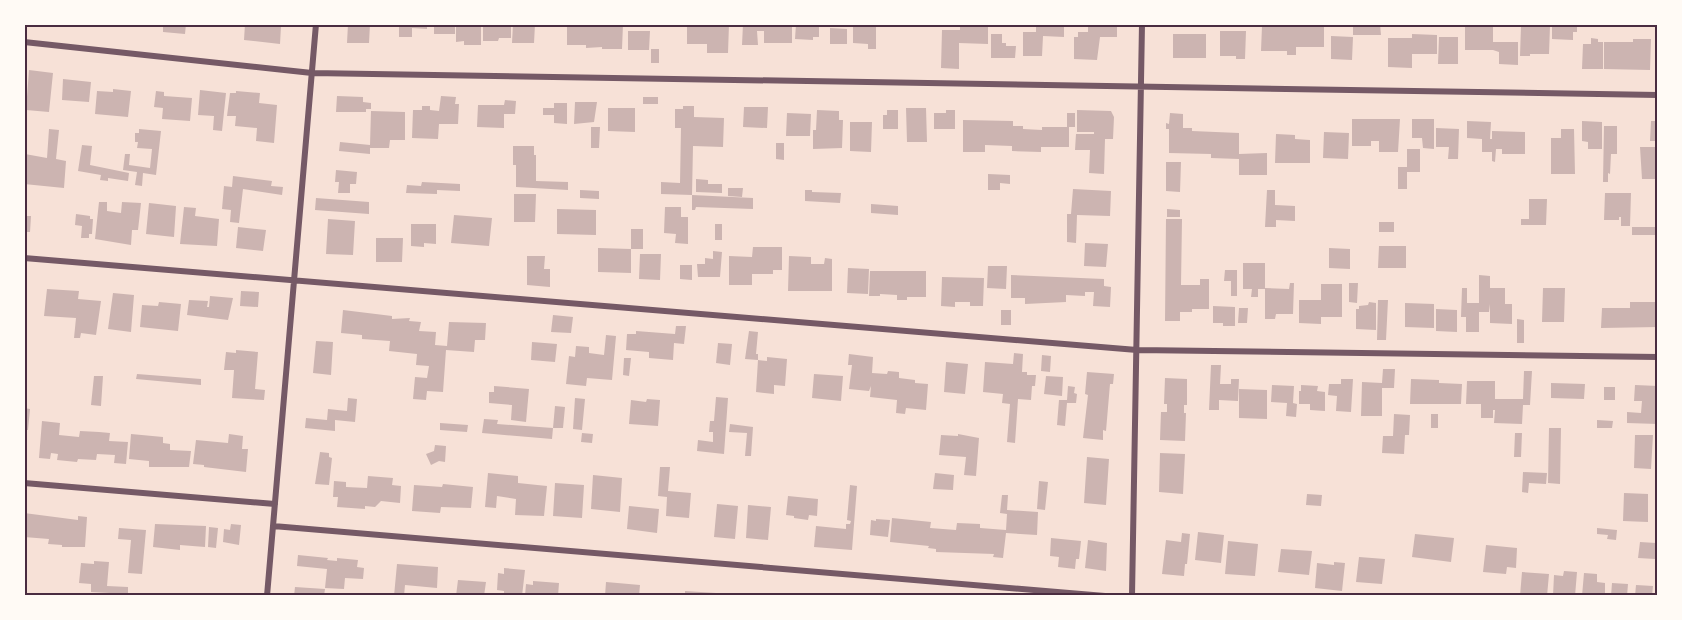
<svg xmlns="http://www.w3.org/2000/svg" width="1682" height="620" viewBox="0 0 1682 620" font-family="'Source Serif 4',serif">
	<style>
		.building { fill: #ccb4b1 }
		.lines { fill: none; stroke-linecap: round; stroke-linejoin: round }
		.minor { stroke: #755966; stroke-width: 6 }
		.neatline { fill: none; stroke: #4a2c40; stroke-width: 2 }
	</style>
	<rect width="100%" height="100%" fill="#f7e1d7"/>
	<path class="building" d="M163,24H186L185,34L163,32Z
		M245,24H285V26H281L280,44L244,40Z
		M348,24H370L369,43H347Z
		M399,24H427V29L412,28V37H399Z
		M434,24H455V34H434Z
		M456,24H481V45H464V41L456,42Z
		M483,24H511V38H499L498,41H483Z
		M513,24H535L534,43H512Z
		M567,24H623L622,49H602V47L586,48V45H567Z
		M687,24H729L728,53H707V44H687Z
		M743,24H792V43H764V31H757L758,45H742Z
		M796,24H819V37H813V40L795,39Z
		M853,24H876V49H868V44L853,43Z
		M960,24H988V44L959,43V69L941,68L942,30H960Z
		M1036,24H1064V37L1043,36L1042,56H1023V32H1036Z
		M1088,24H1117V37H1100L1097,60L1074,59V37H1078V32H1088Z
		M1264,24H1272L1275,27H1287V24H1324V47H1296V55H1287V51H1261L1262,26Z
		M1353,24H1380L1381,35H1353Z
		M1552,24H1577V32H1573V40L1552,39Z
		M1465,25H1493V42H1518V65L1499,64V52L1493,50H1465Z
		M1521,26H1550L1549,54H1530V56H1520Z
		M830,28L847,29V44H830Z
		M628,31H650L649,50H628Z
		M1220,31H1246L1245,59H1236V56H1220Z
		M991,34H1002V43H1006V46H1016L1015,58H991Z
		M1173,34H1206V58H1173Z
		M1412,34L1437,35V54H1412V68L1388,67V38H1412Z
		M1331,36L1353,37L1352,60L1331,59Z
		M1439,37H1458V64H1438Z
		M1591,38L1598,39V42H1603V69H1582L1583,44H1591Z
		M1633,39H1651L1650,70L1604,69V42H1633Z
		M651,49H659V63H651Z
		M29,70L53,73L49,112L26,110Z
		M63,79L91,82L89,102L62,100Z
		M113,89L131,91L128,117L95,114L97,91L113,92Z
		M200,90L226,93L222,131L213,130L214,116L198,115Z
		M156,91L164,92V96L192,98L190,121L162,119L163,108L154,107Z
		M236,91L260,93L259,103L277,105L274,143L256,141L257,128L235,126L236,116H227L230,93H236Z
		M337,96L363,97V102L371,103V109H366V112H336Z
		M441,96L456,97L455,104H459L458,124H439L438,139L412,138L413,110H422V106H430V110L439,111Z
		M643,97H658V104H643Z
		M505,100L516,101L515,114H504V128L477,127L478,105H504Z
		M575,102H597L594,122L574,124Z
		M554,103H567V124L554,123V115H543V108H554Z
		M683,106H694V117L724,118L723,147L693,146L692,195L753,198V209L696,207L695,210H692V195L661,194V182L680,183L681,128H675V109H683Z
		M744,107H768L767,128L743,127Z
		M608,108H635V132L608,131Z
		M906,108H926L927,142H907Z
		M817,110L839,111V120H843L842,148L813,149V130H816Z
		M887,110H898V129H883V115H887Z
		M946,110H955V129H934V113H946Z
		M1077,110L1111,111L1114,117L1113,139H1105L1104,174L1089,173L1090,150H1075L1076,134H1094V132H1077Z
		M371,111L405,112V140H390L389,148H370V154L339,151L340,142L370,145Z
		M787,113L811,114L810,136H786Z
		M1067,113H1075V127H1069V147H1041V152L1012,151V146L985,145V152H963V120L1013,121V126H1023V129L1042,130V127H1067Z
		M1170,113L1183,114V128H1192V131L1239,133V154L1267,153V175H1239V159L1211,158V154L1169,153V129H1166V123L1169,124Z
		M1352,119H1400L1398,152H1379V141H1371V146H1352Z
		M1412,119H1434V149L1423,148L1422,138H1412Z
		M1467,121L1491,122L1490,139H1492V131L1525,132V154H1502V149H1496L1495,162L1492,161V152H1482V139L1467,138Z
		M1582,121L1602,122V149H1588V142L1582,141Z
		M1651,121H1658V141H1650Z
		M850,122H872L871,152L850,151Z
		M1604,126H1617V154H1611L1610,174L1608,173V182H1603Z
		M591,127H600L599,148H591Z
		M1436,128L1459,129L1458,159H1448L1449,147H1436Z
		M49,129L59,130L56,159L66,161L64,188L24,184L25,154L47,158Z
		M139,129L161,131L156,175L143,173L142,186L135,185L137,172L123,170L125,154H130L129,165L150,168L152,149L137,148L138,142H135V133H139Z
		M1561,129H1574L1575,174H1551V138H1561Z
		M1324,132L1349,133L1348,159L1323,158Z
		M1276,134L1295,135V139L1310,140V163H1275Z
		M776,143H784V160L776,159Z
		M82,145L92,146L90,165L129,173L128,181L108,178V181L100,180L101,175L78,171Z
		M513,146H534V155H536V181L568,182V190L516,187V165H513Z
		M1640,147H1655V161H1658V179H1642Z
		M1407,149H1420V172H1407V189H1398V167H1407Z
		M1166,162H1181L1180,192L1166,191Z
		M336,170L357,172L356,184H350V193H338L339,182H335Z
		M988,174L1010,175V184L1000,183V190H988Z
		M233,176L272,181L271,186L283,187L282,195L243,189L239,223L230,222L231,210L222,209L224,186L232,187Z
		M696,179L708,180V184H722V193L696,192Z
		M422,182L460,184V191L437,190V194L406,193L407,185L421,186Z
		M728,188H743L742,197L728,196Z
		M1073,189L1111,191L1110,216L1077,215L1076,243L1067,242V214H1071Z
		M580,190L599,191V199L580,198Z
		M805,190H812V192L841,193L840,203L805,201Z
		M1267,190H1275V205L1295,206V221L1276,220V227H1265Z
		M1605,193H1631L1630,226H1621V217H1619V220H1604Z
		M514,194H536L535,222H514Z
		M316,198L369,202V214L315,210Z
		M1529,199H1547L1546,225H1521V219H1529Z
		M99,202H107V211L121,213L122,202L141,203L138,230H132L131,245L95,239Z
		M149,203L176,206L174,237L146,234Z
		M871,204L898,206V215L871,213Z
		M184,207L196,208L195,216L219,219L217,246L180,244Z
		M665,207H681V217H688V244L675,243L676,234L664,233Z
		M557,209L596,210V235L557,234Z
		M1167,209L1180,210V217H1167Z
		M76,214L90,216V219H93L92,234H89V238H81L82,226L75,225Z
		M454,215L492,218L489,246L451,243Z
		M24,216H31L30,232H24Z
		M328,219L355,221L353,255L326,254Z
		M1166,219H1182L1181,285H1200V279H1209V309H1192V312H1180V321H1165Z
		M1379,222H1394V232H1379Z
		M411,224H436V244L424,243V247L411,246Z
		M715,224H722V240H715Z
		M238,227L266,230L263,251L236,248Z
		M1632,227H1655V235H1632Z
		M631,229H643V249H631Z
		M376,238H403L402,262H376Z
		M1085,243L1108,244L1106,267L1084,266Z
		M1379,246H1406V268H1378Z
		M753,247H782V270H773V274H752V285H729V256L752,257Z
		M598,248L631,249V273L598,272Z
		M1329,248L1350,249V269L1329,268Z
		M713,251L722,252L720,277H698L697,264H705V258L713,259Z
		M640,254H661L660,280L639,279Z
		M527,256H545L544,269H550V287L527,285Z
		M789,256L811,257V264H824L825,258L832,259V291H788Z
		M1243,263H1265V288L1289,289L1290,283H1294L1293,314H1276L1275,319H1265V289H1258V297H1251L1252,289H1243Z
		M680,265H692V280L680,279Z
		M988,266H1007L1006,289L987,288Z
		M848,268L869,269L868,294L847,293Z
		M1225,270H1237V296H1231V281H1224Z
		M870,271H926V297H907V300H897V295L880,294V296H869Z
		M1011,275L1104,279V286L1111,287L1110,307L1093,306L1094,292H1085V296L1066,295V302L1025,304V298H1011Z
		M1479,275L1490,276V288H1505V304H1512V324L1490,323V304L1489,312H1479V332H1466V317H1461L1462,288H1467V303H1479Z
		M942,277L984,278L983,306H970V302H955V307L941,306Z
		M1349,283H1358L1357,303L1349,302Z
		M1321,284H1342V317H1321V324L1299,323V300H1321Z
		M1543,288H1565L1564,322H1542Z
		M47,289L79,291L78,299L101,301L96,335L81,333L80,338H74L76,318L44,316Z
		M241,291L259,292L258,307L240,306Z
		M113,293L134,295L131,332L108,329Z
		M210,296L233,298L228,320L187,315L189,300L208,301L207,307H209Z
		M1378,300H1388L1386,340H1377Z
		M159,302L181,304L178,331L140,327L142,305L158,306Z
		M1369,302L1376,303V330L1356,329V309H1359V306L1368,305Z
		M1630,302H1658V327L1601,328L1602,308H1630Z
		M1405,303L1434,304V328L1405,327Z
		M1213,306L1235,307V326H1223V323H1213Z
		M1239,308H1248L1247,323H1238Z
		M1436,309L1457,310V332L1436,331Z
		M343,310L392,316V319L410,318L409,321L421,322L419,331L436,332L435,345L447,346L449,322L486,323L485,340H475L474,352L446,350L443,392L427,391L426,400L413,399L415,377L427,378L429,366L416,365L417,354L389,351L390,341L362,339V335L341,333Z
		M1001,310H1011V325H1001Z
		M553,315L573,317L571,333L551,332Z
		M1517,319L1524,320V343H1517Z
		M676,326H686L684,344L674,343L673,360L649,358V352L626,350L627,334H636V331L675,334Z
		M749,331L758,332L756,354H758V360L745,359Z
		M606,335L616,336L612,380L587,378L586,386L566,384L569,356L575,357L576,346L589,347V353L604,355Z
		M316,341L333,342L331,375L313,373Z
		M532,342L557,344L555,362L531,360Z
		M718,343L732,344L730,365L716,363Z
		M236,350L258,352L255,389L265,390L264,400L232,398L234,370H224L226,352L236,353Z
		M1014,353L1023,354L1022,372H1027V375H1036L1035,386H1032L1031,400L1018,399L1015,443L1007,442L1010,404L1002,403L1003,394L983,392L985,362L1013,364Z
		M849,354L873,357L872,373L887,374L888,371L899,372V378L915,380V383L928,384L926,410L906,408L905,414L896,413L897,400L870,397L871,386L869,391L849,389L852,365H848Z
		M1042,355L1051,356L1050,372L1041,371Z
		M767,357L787,359L785,386L774,385V394L756,392L758,360L767,361Z
		M624,358H631L629,376L623,375Z
		M946,362L968,364L965,394L944,392Z
		M1211,365H1221L1220,384H1231V379H1239L1238,401L1219,400V410H1209Z
		M1383,369H1395L1394,388H1382V416H1361L1362,382L1382,383Z
		M1524,371H1532L1530,405H1523L1522,424L1494,423L1495,410H1493V418H1481V404H1466L1467,381H1495V399H1523Z
		M1087,372L1114,374L1113,384H1110L1106,431L1103,430V440L1083,438L1088,395L1085,394Z
		M137,374L201,379V385L136,379Z
		M814,374L843,376L841,401L812,398Z
		M94,376H103L101,406L91,405Z
		M1046,376L1063,377L1062,396L1044,394Z
		M1165,378L1187,379V405H1184V413H1186L1185,441L1160,440L1161,412H1167V404H1164Z
		M1341,379H1353L1351,412L1336,411L1337,396L1328,395L1329,384H1341Z
		M1411,379L1439,380V383L1462,384L1461,404H1410Z
		M1551,383L1585,384L1584,399L1551,398Z
		M1272,385L1294,386L1293,403L1297,404L1296,417L1286,416L1287,403L1271,402Z
		M1301,385L1318,386L1317,391L1325,392V411L1310,410V404H1299V391H1301Z
		M1635,385L1658,386V424L1627,423V412L1641,413L1642,401H1634Z
		M494,386L529,389L526,422L511,420L512,405L489,403V392H494Z
		M1068,386L1075,387L1074,393L1077,394L1076,403H1067L1065,426L1057,425L1059,400H1067Z
		M1604,387H1615V400H1604Z
		M1239,389L1267,390V419L1239,418Z
		M716,397L728,398L724,454L697,451L698,440L713,442V432H709L710,421H714Z
		M348,398L357,399L355,422L335,420V431L305,428L306,418L327,420L328,409L347,411Z
		M575,398L585,399L582,430L573,429Z
		M647,399L660,400L658,426L629,424L631,400L646,402Z
		M555,406L565,407L563,428H553Z
		M24,408L30,409L28,430H24Z
		M1394,414L1410,415L1409,435H1405L1404,454L1382,453L1383,436H1393Z
		M1431,414H1438V428H1431Z
		M484,419L498,420L497,424L553,428L552,439L482,433Z
		M1597,420L1613,421L1612,428H1597Z
		M42,421L60,423L59,435L79,437L80,431L99,432L110,433L109,441L128,442L126,464L114,463L115,455L97,454L96,460L78,459L77,462L57,460L58,454L51,453L50,459L39,458Z
		M440,423L468,425L467,432L440,430Z
		M730,424L753,427L751,456H745L747,433L729,432Z
		M1549,428H1561L1560,484L1548,483Z
		M582,433L593,434L592,443L581,442Z
		M1515,433H1522L1521,457H1514Z
		M131,434L163,437V443L170,444V450L191,451L189,467H149V461L129,459Z
		M229,434L243,436L242,449H248L246,472L204,467V465L193,464L196,440L228,443Z
		M958,434L979,438L976,476L964,475L966,457L939,455L941,435L958,436Z
		M1635,435H1653L1651,469L1634,468Z
		M435,445L446,446L445,462L439,461L431,465L426,454L434,451Z
		M320,452L329,453V457L332,458L329,485L315,484Z
		M1160,453L1185,454L1183,494L1159,492Z
		M1087,457L1109,459L1106,505L1084,503Z
		M660,467H670L668,491L691,493L689,518L666,516L667,497L658,496Z
		M1523,472L1547,473L1546,484L1529,483L1528,493L1522,492Z
		M488,473L518,476V483L547,486L544,516L515,515L516,499L497,496L496,508L485,507Z
		M935,473L954,475L953,490L933,489Z
		M593,475L622,478L620,512L591,509Z
		M368,476L393,478L392,485L401,486L400,503L381,501L375,507L365,506V509L337,507L338,497H333L334,481L346,482V487L367,488Z
		M1039,481L1048,482L1045,510L1037,509Z
		M555,483L584,485L582,518L553,516Z
		M443,484L473,487L471,508L441,507L440,513L412,511L414,485L442,487Z
		M850,485L857,486L852,550L814,547L816,526L846,529V524H850L851,521L847,520Z
		M1624,493L1648,494V522L1623,521Z
		M1307,494L1322,495L1321,506L1306,505Z
		M1002,495H1008L1007,510L1038,512L1037,535L1006,533L1003,558L993,557L994,554L936,552V549L928,548L929,546L890,542L892,518L931,522L930,528L956,530L957,523L980,524V528L1006,530L1007,514L1000,513Z
		M788,496L818,499L817,516L809,515L808,520L794,518V516L786,515Z
		M717,504L738,506L735,539L714,537Z
		M748,505L771,507L768,540L746,538Z
		M629,506L659,509L657,533L627,529Z
		M24,513L78,520V516L87,517L85,547H62V545L48,544L49,539L24,537Z
		M876,519L890,520L888,537L870,535L871,520L876,521Z
		M155,524L206,526L205,547L180,545V550L153,547Z
		M231,524L241,525L239,545L223,542L224,529L230,530Z
		M209,527L218,528L216,548L208,547Z
		M119,528L146,530L142,574L128,573L131,540L118,539Z
		M1597,528L1617,530L1616,540L1607,539L1608,535L1597,534Z
		M1198,532L1224,535L1221,563L1195,560Z
		M1182,533L1190,534L1187,564H1185L1184,576L1162,574L1166,540L1181,542Z
		M1415,534L1454,538L1451,562L1412,557Z
		M1051,538L1081,541L1079,559H1076L1075,569L1058,567L1059,557L1050,556Z
		M1088,540L1107,543L1106,571L1085,568Z
		M1228,541L1258,544L1255,576L1225,574Z
		M1640,542L1656,543L1655,559L1638,558Z
		M1486,545L1517,548L1516,568L1507,567L1506,574L1483,572Z
		M1281,549L1312,551L1309,575L1278,572Z
		M298,555L328,558L327,560L337,561V558L358,560L357,567L364,568L363,579L345,578L344,589L325,588L327,569L297,566Z
		M1359,557L1385,559L1382,584L1356,582Z
		M94,561L109,562L107,586L128,587V594L91,592V584L79,583L81,563L94,564Z
		M1334,562L1345,563L1342,591L1315,588L1317,563L1334,565Z
		M397,564L438,567L437,588L405,585L404,596H394Z
		M504,568L525,570L522,596H497L500,593H504V591L497,590L498,573L504,574Z
		M1564,571L1577,572L1575,596H1553L1554,575L1563,576Z
		M1522,572L1549,574L1547,596H1520Z
		M1584,573L1597,574V582L1605,583V596H1582Z
		M458,580L486,582L484,596H456Z
		M533,581L559,583L558,596H525L526,584L533,585Z
		M606,582L640,585L639,596H605Z
		M1612,583L1628,584L1627,596H1611Z
		M1636,585L1653,586L1652,596H1635Z
		M295,587L325,589L324,596H294Z
		M685,591L716,593V596H685Z"/>
	<g class="lines">
		<path class="minor" d="M24,42L312,73L1658,95
			M24,258L1137,350L1658,357
			M24,483L275,504
			M273,526L1105,596
			M267,596L316,24
			M1132,596L1142,24"/>
	</g>
	<rect width="1682" height="620" fill="none" stroke="#fffaf5" stroke-width="51"/>
	<rect x="26" y="26" width="1630" height="568" class="neatline"/>
</svg>
